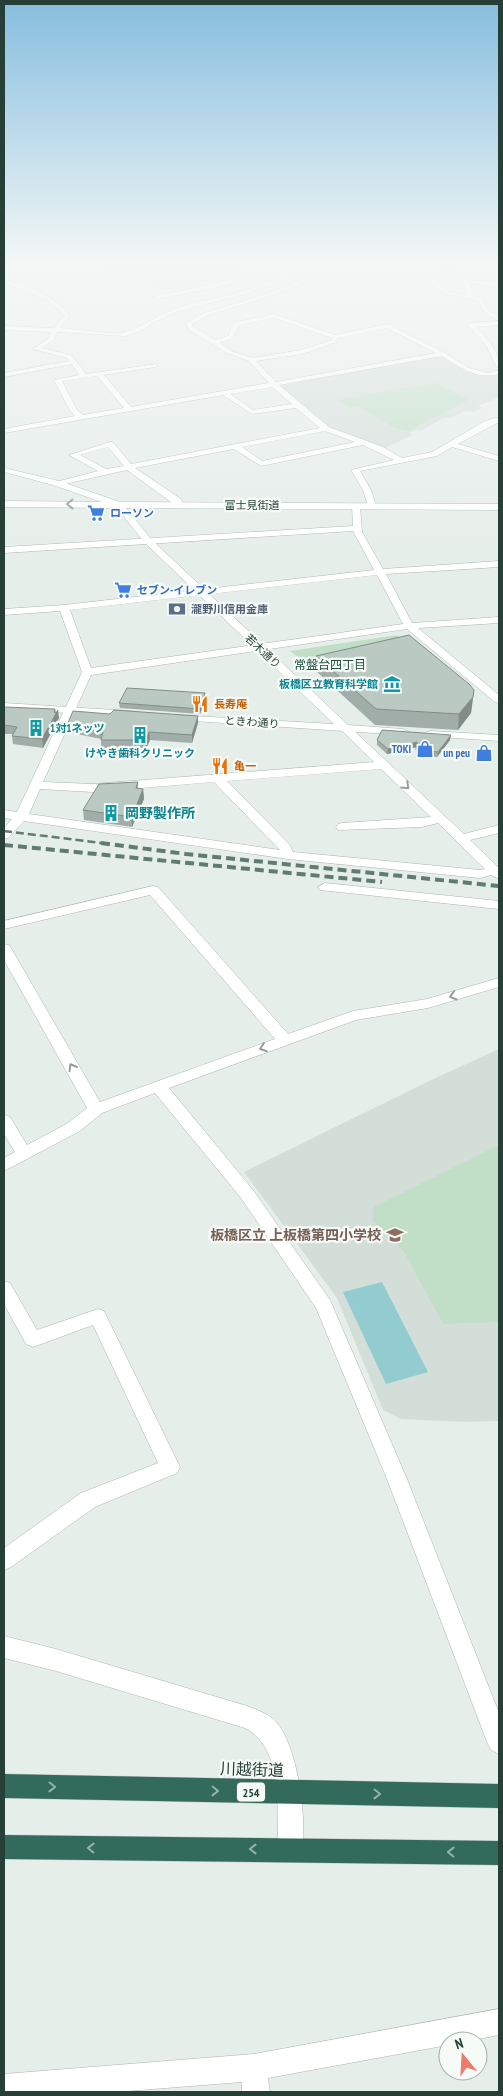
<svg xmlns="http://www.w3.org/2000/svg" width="503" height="2096" viewBox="0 0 503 2096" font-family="'PT Sans Narrow','Noto Sans JP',sans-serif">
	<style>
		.built { fill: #d4ded9 }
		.green { fill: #c1dec6 }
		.water { fill: #92ccd0 }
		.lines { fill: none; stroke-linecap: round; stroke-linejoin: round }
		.street-casing { stroke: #a9b6b1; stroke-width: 1 }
		.secondary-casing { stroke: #a5bab1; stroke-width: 1 }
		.highway-casing { stroke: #c2cac7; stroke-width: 1 }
		.street { fill: #fff; fill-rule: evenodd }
		.secondary { fill: #fff; fill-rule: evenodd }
		.highway { fill: #326b5b; fill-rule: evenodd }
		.rail-far1 { stroke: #607b72; stroke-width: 2.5; stroke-dasharray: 8 4; stroke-linecap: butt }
		.rail { stroke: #607b72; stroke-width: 4; stroke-dasharray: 9 5; stroke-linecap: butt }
		.wall { fill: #a1ada8 }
		.shaded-wall { fill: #838d88 }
		.building { fill: #bbc9c3; stroke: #838d88 }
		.oneway { stroke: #92a09b }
		.oneway2 { stroke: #94b3aa }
		.labels { text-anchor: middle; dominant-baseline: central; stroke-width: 4.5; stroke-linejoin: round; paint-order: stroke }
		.far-street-label { font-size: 11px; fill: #264037; stroke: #f7fbf8 }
		.far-shop-label { font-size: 11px; font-weight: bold; fill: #366cbe; stroke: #f7fbf8; text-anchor: start }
		.far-service-label { font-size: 11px; font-weight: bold; fill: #4e5e75; stroke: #f7fbf8; text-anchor: start }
		.far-culture-label { font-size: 11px; font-weight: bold; fill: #0d838f; stroke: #f7fbf8; text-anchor: end }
		.far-food-label { font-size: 11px; font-weight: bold; fill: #c56008; stroke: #f7fbf8; text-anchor: start }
		.far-neighbourhood-label { font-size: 12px; fill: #225242; stroke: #f7fbf8 }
		.shield { fill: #f7fbf8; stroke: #657871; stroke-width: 1 }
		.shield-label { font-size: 12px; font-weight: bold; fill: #264037 }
		.culture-label { font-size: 14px; font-weight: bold; fill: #0d838f; stroke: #f7fbf8; text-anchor: start }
		.education-label { font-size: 14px; font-weight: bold; fill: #785e54; stroke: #f7fbf8; text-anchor: end }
		.near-street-label { font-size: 16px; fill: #264037; stroke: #f7fbf8 }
	</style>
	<rect width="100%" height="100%" fill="#e6eeea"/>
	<path class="built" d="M94,266H256L212,280L165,290Z
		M437,356L443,357L464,370L499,377V397L478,406L483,408L472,412L465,411L451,418H443L421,431L416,430L409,433L413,435L385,448L366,443L329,427L281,387V385Z
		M499,1049V1421L465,1422L401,1419L383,1410L337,1298L244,1172L429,1081Z"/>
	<path class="green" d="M426,266H452L472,273V280L457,278Z
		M435,383L469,400L407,431L395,428L357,406L349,407L337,400Z
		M397,635L408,646L312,667L290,651Z
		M499,1145V1322L443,1324L403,1250L373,1221L374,1207Z"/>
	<path class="water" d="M382,1282L428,1372L386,1384L343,1292Z"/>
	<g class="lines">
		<g class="street-casing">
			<path id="street" d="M47,266H55L35,276L4,281V279L31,274Z
				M279,266H289L215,288L155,299L152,297L214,284Z
				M308,266H319L292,273L276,283L248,293L176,312L152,323L145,329L126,336L57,332L54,340L42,348L71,355L86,374L157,364L158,365L155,367L104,375L131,407L269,383L249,361L227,353L188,329L186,323L204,313L260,296L340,266H349L264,298L208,315L192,324L193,327L216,340L228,336L232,326L237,322L274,314L335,335L388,324L445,353L469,368L488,373L499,370V374C478,380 460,368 442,356L279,385L329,427L383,447L402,458L432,452L485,421L499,417V422L458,444L499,456V461L452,447L437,456L360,471L371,490L376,506L372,509L368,506L363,490L351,470L394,460L363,445L261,466L234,449L135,468L181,499L183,505L179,508L127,470L56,486L52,483L98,471L69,455L110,442H113L131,464L320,428L296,408L252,414L223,395L4,433V429L75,416L70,411L54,380L79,375L72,364L4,377V373L69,361L67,358L33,349L49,338L51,332L4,330V326L54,328L64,315L46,299L7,284V282C26,281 58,300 70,315L60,328C75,329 113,335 125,332C141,328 154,317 170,311C193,301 220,298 244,291C267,284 284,272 308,266ZM274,318L332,338V340L301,350L252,358L231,351L220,343L233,338L238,327L241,325ZM387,328L436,353L276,382L256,361L302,354L337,342L338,338ZM97,376L124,408L83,415L77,410L62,381ZM272,387L292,404L253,410L230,394ZM325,431L355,442L262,461L242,447ZM108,447L124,466L106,469L80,455Z
				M363,266H381L413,271L433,278L449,292L467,295L463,280L499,283V287L469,283L473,296L481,298L489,311L499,316V321L485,313L477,300L445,294L429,280L410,274Z
				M499,321V325L476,327C487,339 500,350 499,368L496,366L487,347L468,325L471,323Z
				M4,501L119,502L123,505L119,508L4,507Z
				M356,503L360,506L362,532L383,569L499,561V567L386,574L412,623L499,617V623L418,628L499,695V703L495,702L407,629L91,675L43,782L93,784L374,762L341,730L339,728L341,726H349L464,834L499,825V833L470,840L499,868V879L491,875L480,878L288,859L24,821L8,838L4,839V828L12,819L4,818V810L17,812L82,672L60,611L4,615V609L64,605L374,570L353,531L4,553V547L353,526L352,506ZM377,575L403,624L91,668L70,610ZM381,769L431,817L342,823L338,824L336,827L338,830L422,827L438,823L485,869L480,870L293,852L289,844L227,781ZM214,782L280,850L29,814L40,789L93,792Z
				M325,883L499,901V909L320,890L318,887Z
				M153,886L158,887L288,1034L353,1011L427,999L499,978V987L428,1008L356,1020L169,1088L253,1190L330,1300L407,1479L499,1713V1754L491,1750L487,1742L387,1479L316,1308L241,1198L155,1093L102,1113L80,1131L4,1171V1158L15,1152L4,1134V1115L10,1117L27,1145L68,1123L87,1108L4,960V944L9,945L11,948L100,1102L275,1039L150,895L4,929V921Z
				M4,1281L10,1283L37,1330L98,1309L104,1311L180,1467L177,1473L95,1507L11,1567L4,1570V1548L81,1493L158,1463L93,1325L33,1347L26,1344L4,1304Z
				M499,2009V2035L468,2041H448V2045L268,2078L270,2092H242V2082L115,2092H4V2074L254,2054Z"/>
		</g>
		<g class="secondary-casing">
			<path id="secondary" d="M4,468L59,481L120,502L499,504V510L126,508L151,539L348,725L403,729L409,732L403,735L179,720L173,717L175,715L334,724L145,543L116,507L53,485L4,472Z
				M4,703L131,711L137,714L131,717L4,709Z
				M431,731L499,735V741L427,736L425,734L427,732Z
				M4,1636L56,1649L247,1706C257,1710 270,1714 277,1723C298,1747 310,1829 299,1858L290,1861L281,1858C277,1846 278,1835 278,1823C277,1790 278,1745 245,1728L56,1671L4,1658Z"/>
		</g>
		<g class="highway-casing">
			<path id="highway" d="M4,1774L499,1784V1808L4,1798Z
				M4,1835L499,1841V1865L4,1859Z"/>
		</g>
		<use href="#street" class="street"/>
		<use href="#secondary" class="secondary"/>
		<use href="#highway" class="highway"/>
		<path class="rail-far1" d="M4,831L110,844"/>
		<path class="rail" d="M101,843L186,854L499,886
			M4,845L382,882"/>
	</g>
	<path class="wall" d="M316,656L474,690L471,713L458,730L375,725L316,671Z
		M205,698L200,714L120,708L119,703Z
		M4,707L56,713L59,718L43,748L13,744L12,736L13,734H4Z
		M110,714L198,716V723L192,743L150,740L146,748H101V739L67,732V725Z
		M377,740H450L437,757L416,755L417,747L387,754L377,745Z
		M138,782V788L143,789L144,799L132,827L84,820L83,810Z"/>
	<path class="shaded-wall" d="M474,690L471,713L458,730L459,714Z
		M205,693V698L200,714V709Z
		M55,709L56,713L58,710L59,718L43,748L42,739Z
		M198,716V723L192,743V735Z
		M149,732L150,740L146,748V740Z
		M451,735L450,740L437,757L438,752Z
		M417,742V747L387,754L388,749Z
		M143,789L144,799L132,827V817Z"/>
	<path class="building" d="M409,635L469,684L474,690L473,697L459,714L376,709L316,656Z
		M127,688L205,693L200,709L119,703Z
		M4,707L55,709L54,712L56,713L58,710L42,739L12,736L17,727L4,725Z
		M114,710L198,716L192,735L149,732L146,740H101L103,732L67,725L73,711L110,714Z
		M382,730L451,735L438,752L416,750L417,742L388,749L377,740Z
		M138,782L136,788L143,789L132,817L83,810L99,784Z"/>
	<defs><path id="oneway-chevron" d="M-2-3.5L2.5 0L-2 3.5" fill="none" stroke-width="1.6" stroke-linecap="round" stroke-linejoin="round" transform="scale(1.25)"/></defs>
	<g class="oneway">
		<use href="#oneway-chevron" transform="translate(70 504) rotate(-180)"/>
		<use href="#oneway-chevron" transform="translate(406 786) rotate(44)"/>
		<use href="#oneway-chevron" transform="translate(453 996) rotate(164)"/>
		<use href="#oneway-chevron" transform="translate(263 1048) rotate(160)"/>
		<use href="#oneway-chevron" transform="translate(72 1067) rotate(-120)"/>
	</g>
	<g class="oneway2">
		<use href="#oneway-chevron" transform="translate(52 1787) rotate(1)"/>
		<use href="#oneway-chevron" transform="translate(215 1791) rotate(1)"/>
		<use href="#oneway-chevron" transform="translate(377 1794) rotate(1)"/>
		<use href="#oneway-chevron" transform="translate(91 1848) rotate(-179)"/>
		<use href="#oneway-chevron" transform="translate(253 1849) rotate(-180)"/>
		<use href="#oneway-chevron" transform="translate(451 1852) rotate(-179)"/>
	</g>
	<linearGradient id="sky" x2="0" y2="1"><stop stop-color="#85bede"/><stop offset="0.47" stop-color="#f4f7f6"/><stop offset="1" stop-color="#f4f7f6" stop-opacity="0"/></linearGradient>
	<rect width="503" height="560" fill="url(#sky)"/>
	<defs>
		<g id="supermarket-bare" transform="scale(1.35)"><path d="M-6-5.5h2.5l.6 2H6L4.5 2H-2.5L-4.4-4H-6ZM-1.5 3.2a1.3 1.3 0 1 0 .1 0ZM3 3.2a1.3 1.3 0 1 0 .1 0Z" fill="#3f7fe0" stroke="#f7fbf8" stroke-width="2.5" paint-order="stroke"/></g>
		<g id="bank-bare" transform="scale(1.35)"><path d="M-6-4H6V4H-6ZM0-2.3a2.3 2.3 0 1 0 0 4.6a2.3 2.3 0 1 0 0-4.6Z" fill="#5c6f8a" stroke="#f7fbf8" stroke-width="2.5" paint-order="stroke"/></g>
		<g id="museum-bare" transform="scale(1.35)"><path d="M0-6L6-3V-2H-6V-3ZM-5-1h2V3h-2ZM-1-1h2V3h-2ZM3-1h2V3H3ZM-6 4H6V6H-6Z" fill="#0f9aa8" stroke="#f7fbf8" stroke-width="2.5" paint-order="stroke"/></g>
		<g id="restaurant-bare" transform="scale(1.35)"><path d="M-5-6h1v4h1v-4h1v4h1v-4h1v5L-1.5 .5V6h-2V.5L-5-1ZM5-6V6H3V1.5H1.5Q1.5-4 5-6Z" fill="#e8710a" stroke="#f7fbf8" stroke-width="2.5" paint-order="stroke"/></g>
		<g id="building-bare" transform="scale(1.35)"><path d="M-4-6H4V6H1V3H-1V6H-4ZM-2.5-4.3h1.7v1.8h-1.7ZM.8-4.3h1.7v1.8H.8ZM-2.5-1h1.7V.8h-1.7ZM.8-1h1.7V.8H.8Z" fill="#0f9aa8" stroke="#f7fbf8" stroke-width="2.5" paint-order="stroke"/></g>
		<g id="shop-bare" transform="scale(1.35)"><path d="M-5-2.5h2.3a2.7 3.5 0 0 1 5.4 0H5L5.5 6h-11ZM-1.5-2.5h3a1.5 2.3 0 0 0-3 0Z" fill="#3f7fe0" stroke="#f7fbf8" stroke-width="2.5" paint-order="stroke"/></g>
		<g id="school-bare" transform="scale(1.35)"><path d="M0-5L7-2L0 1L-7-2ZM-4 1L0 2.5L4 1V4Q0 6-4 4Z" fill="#8d6e63" stroke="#f7fbf8" stroke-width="2.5" paint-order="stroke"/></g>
	</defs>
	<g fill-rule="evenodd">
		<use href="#supermarket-bare" x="96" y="513"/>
		<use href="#supermarket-bare" x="123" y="590"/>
		<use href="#bank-bare" x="177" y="609"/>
		<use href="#museum-bare" x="392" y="684"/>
		<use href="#restaurant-bare" x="200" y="704"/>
		<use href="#building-bare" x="36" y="728"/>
		<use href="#building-bare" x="140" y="735"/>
		<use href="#shop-bare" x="425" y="749"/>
		<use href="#shop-bare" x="484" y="753"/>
		<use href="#restaurant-bare" x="220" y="766"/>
		<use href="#building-bare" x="111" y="813"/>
		<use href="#school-bare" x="395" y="1235"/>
	</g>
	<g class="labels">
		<g class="far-street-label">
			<text x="252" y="505">富士見街道</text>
			<text transform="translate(263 651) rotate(43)">若木通り</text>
			<text transform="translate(252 722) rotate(4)">ときわ通り</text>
		</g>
		<g class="far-shop-label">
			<text x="110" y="513">ローソン</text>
			<text x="137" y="590">セブン-イレブン</text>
			<text x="411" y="749" text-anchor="end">TOKI</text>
			<text x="470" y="753" text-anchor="end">un peu</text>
		</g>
		<g class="far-service-label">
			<text x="191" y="609">瀧野川信用金庫</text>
		</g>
		<g class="far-culture-label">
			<text x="378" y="684">板橋区立教育科学館</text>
			<text x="50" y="728" text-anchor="start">1対1ネッツ</text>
			<text x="140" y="753" text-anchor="middle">けやき歯科クリニック</text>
		</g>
		<g class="far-food-label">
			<text x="214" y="704">長寿庵</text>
			<text x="234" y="766">亀一</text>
		</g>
		<g class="far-neighbourhood-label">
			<text x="330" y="664">常盤台四丁目</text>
		</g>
		<rect class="shield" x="237" y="1782.5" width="28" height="19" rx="4"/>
		<g class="shield-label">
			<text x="251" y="1792">254</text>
		</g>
		<g class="culture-label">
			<text x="125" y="813">岡野製作所</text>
		</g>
		<g class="education-label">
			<text x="381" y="1235">板橋区立 上板橋第四小学校</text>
		</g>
		<g class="near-street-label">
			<text transform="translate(252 1769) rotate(2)">川越街道</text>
		</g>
	</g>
	<rect width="503" height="2096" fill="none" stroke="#264037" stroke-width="10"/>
	<g transform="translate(463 2056) rotate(342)"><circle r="24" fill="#f7fbf8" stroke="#a3b0ab"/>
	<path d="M0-4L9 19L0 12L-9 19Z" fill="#ec7c67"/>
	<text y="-8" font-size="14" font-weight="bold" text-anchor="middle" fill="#264037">N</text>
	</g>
</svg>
